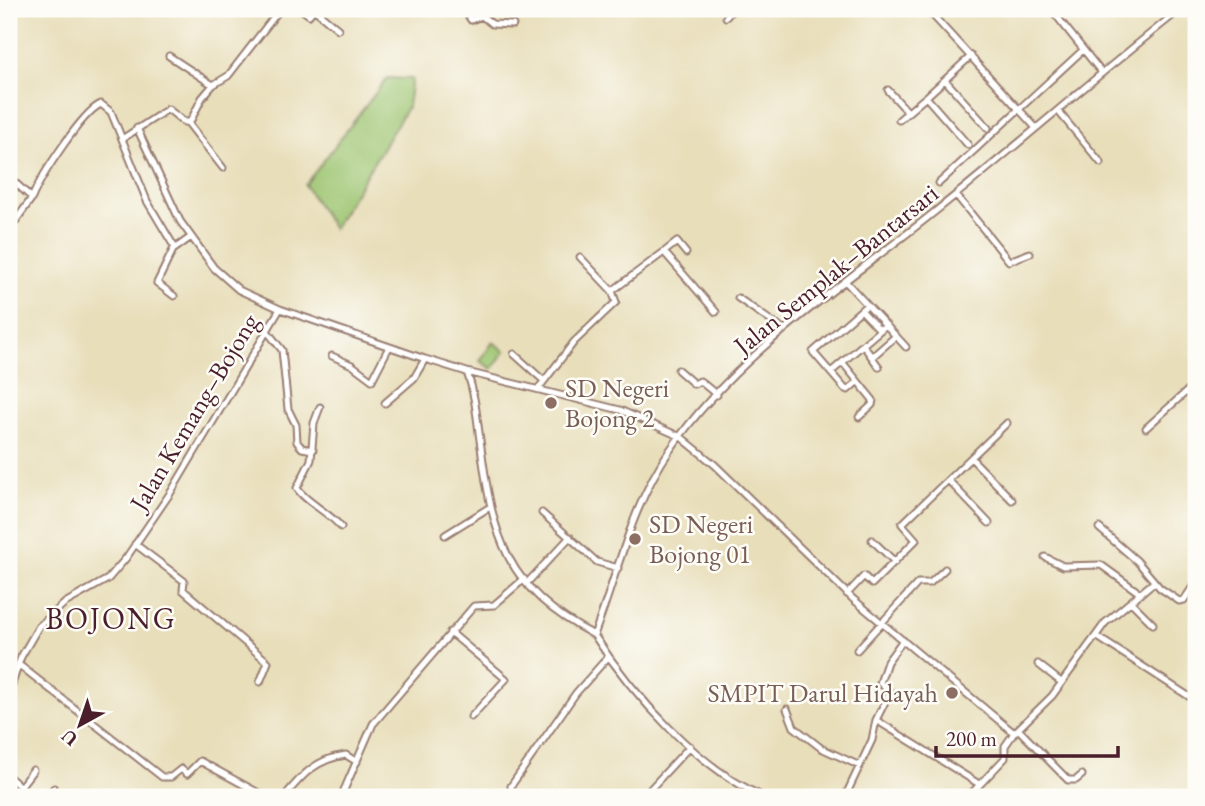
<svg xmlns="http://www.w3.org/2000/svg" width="1205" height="806" viewBox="0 0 1205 806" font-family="'EB Garamond',serif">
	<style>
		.green { fill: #9dc571; stroke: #74724e; stroke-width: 2 }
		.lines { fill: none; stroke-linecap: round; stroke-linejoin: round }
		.minor-casing { stroke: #997e72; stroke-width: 9 }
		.minor { stroke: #fff; stroke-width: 5 }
		.education-dot { fill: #8d6e63; stroke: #fdfcf7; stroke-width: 2.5 }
		.labels { text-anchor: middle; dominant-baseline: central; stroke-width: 5; stroke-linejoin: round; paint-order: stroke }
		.street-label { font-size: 26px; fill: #4a1f2b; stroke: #fdfcf7 }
		.education-label { font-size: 26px; fill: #785e54; stroke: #fdfcf7; text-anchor: start }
		.quarter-label { font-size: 30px; letter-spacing: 2px; fill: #4a1f2b; stroke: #fdfcf7 }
	</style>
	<rect width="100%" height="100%" fill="#fdfcf7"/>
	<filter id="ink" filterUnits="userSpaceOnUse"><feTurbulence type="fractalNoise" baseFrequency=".0143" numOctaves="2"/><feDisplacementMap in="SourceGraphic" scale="14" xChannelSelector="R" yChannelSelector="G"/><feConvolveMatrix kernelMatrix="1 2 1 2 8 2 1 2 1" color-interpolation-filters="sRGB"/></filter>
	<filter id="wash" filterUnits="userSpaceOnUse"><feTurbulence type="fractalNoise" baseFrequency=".00686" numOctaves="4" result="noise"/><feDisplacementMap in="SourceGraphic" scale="28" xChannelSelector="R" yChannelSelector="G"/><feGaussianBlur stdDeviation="1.57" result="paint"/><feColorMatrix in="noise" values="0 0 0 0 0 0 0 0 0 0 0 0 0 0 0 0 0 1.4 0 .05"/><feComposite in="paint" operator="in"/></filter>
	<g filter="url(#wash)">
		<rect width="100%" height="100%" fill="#e8deba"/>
		<path class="green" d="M387,78L412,79L408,106L333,229L305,185Z
			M493,342L505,351L492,369L480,361Z"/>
	</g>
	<g filter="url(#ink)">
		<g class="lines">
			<g class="minor-casing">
				<path id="minor" d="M301,9L309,15L314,9L338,29
					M464,9L471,20L482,16L492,24L513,25
					M927,9L1036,128
					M1051,9L1102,73
					M726,17L733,9
					M169,56L213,85
					M945,80L988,128
					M888,90L907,111
					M1058,111L1101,163
					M899,120L926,97
					M188,123L223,168
					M137,128L180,221L214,268L239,290L280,309L425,359L467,372L620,410L681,437L715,465L853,599L1014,733
					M968,145L926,97L971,56
					M9,177L32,198C40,178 82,112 101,104L111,112L122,139
					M939,183L1083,50
					M956,195L1009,261L1030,253
					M9,230L32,198
					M175,248L147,201L122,139L168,109L184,122H190L202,98L213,85L228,76L280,9
					M664,252L677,242L686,253
					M580,257L612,291
					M846,282L906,347
					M174,296L157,283L173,250L191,237
					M738,298L784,330
					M862,311L880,330
					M267,331L282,350L288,409L296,425L297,442L302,448L313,450
					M863,345L879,367
					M514,354L543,380
					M332,356L352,365L372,380L389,347
					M872,357L896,336
					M843,363L873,400L872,405L859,417
					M678,370L694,384L700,381L717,395
					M467,372C476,397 477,421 481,447C493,538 506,589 594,635
					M831,372L886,325
					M857,382L848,390L845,389L813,352L867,305
					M538,389L574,342L616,302L612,291L664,252L716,312
					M385,403L414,378L425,359
					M320,407L314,423L311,460L297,488C304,501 330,513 341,527
					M1146,428L1196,383
					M971,458L1012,500
					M948,480L989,523
					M542,513L597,562L618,568
					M1099,528L1137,561L1160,588L1179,601L1184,600L1196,582
					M445,535L490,507
					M872,540L895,562
					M135,544L184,581L183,590L268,662L260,682
					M1045,557L1063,566L1101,565L1141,594
					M527,583L570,537
					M847,594L864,576L872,584L916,540L902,524L1007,423
					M1132,603L1153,624
					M450,632L506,679L471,717
					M1096,636L1196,701
					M857,650L918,583H930L945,569
					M18,664L162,777H171L181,769L187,774L200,761L266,797
					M1038,664L1061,682
					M9,693L21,657L39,626L65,603L108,579L126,558L171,492L280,309
					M787,709L794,727L821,748L860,766
					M876,720L979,784
					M1019,730L1068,780H1076L1082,775
					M9,777L32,797
					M20,787L33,770
					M46,797L54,788
					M284,797C302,775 316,759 346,755L357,762
					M341,797L373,724L474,606L494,605L524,579
					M512,797L511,786L576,693L608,657
					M643,797L690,746
					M764,797C698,768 633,695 594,635C618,573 631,506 670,450C736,354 842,286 932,214C1016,147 1097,75 1181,9
					M845,797L872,740L876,720L890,692L880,683L887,662L903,640
					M968,797L1005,758V746L1014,733L1052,696L1105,623L1154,582"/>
			</g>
			<use href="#minor" class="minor"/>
		</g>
	</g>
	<g class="education-dot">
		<circle cx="551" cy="403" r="7"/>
		<circle cx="635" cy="539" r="7"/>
		<circle cx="952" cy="693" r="7"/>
	</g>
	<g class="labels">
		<g class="street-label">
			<text transform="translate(836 269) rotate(-39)">Jalan Semplak–Bantarsari</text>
			<text transform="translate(194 412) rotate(-59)">Jalan Kemang–Bojong</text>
		</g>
		<g class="education-label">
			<text x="565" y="388">SD Negeri<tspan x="565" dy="30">Bojong 2</tspan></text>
			<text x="649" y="524">SD Negeri<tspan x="649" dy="30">Bojong 01</tspan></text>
			<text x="938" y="693" text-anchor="end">SMPIT Darul Hidayah</text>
		</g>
		<g class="quarter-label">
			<text x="111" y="618">BOJONG</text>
		</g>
	</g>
	<rect width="1205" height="806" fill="none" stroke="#fdfcf7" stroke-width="35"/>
	<g transform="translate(80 725) rotate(220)" stroke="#fdfcf7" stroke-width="5" paint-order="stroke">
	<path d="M0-5L12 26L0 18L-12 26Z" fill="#4a1f2b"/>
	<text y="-10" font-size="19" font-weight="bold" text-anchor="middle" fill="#4a1f2b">U</text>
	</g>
	<path d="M936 746v10h182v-10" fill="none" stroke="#4a1f2b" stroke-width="3.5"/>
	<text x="946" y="746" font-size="21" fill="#4a1f2b" stroke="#fdfcf7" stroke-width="5" paint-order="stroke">200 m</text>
</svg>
